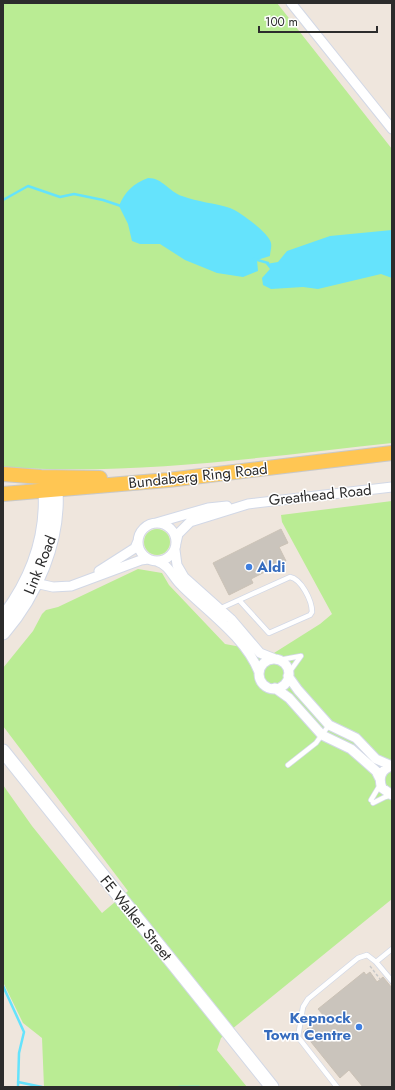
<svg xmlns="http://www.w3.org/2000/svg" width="395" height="1090" viewBox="0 0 395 1090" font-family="Jost,sans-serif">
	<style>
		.green { fill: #baec94 }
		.water { fill: #65e3fc }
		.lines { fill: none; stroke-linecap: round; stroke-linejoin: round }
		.stream { stroke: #65e3fc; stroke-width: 2.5 }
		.building { fill: #cac4bc; stroke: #cbc2b6 }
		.lane-casing { stroke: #d2d8e6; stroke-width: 6 }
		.street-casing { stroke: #d2d8e6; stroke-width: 11 }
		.secondary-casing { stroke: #d2d8e6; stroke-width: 15 }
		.primary-casing { stroke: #c8c8c8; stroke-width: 16 }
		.path { stroke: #c8c8c8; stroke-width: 1.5; stroke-dasharray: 3 2; stroke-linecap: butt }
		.lane { stroke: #fff; stroke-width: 4.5 }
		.street { stroke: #fff; stroke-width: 9 }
		.secondary { stroke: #fff; stroke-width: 13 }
		.primary { stroke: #ffc653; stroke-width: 14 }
		.shop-dot { fill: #3f7fe0; stroke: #fff; stroke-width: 1.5 }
		.labels { text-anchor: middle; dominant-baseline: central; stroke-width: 3; stroke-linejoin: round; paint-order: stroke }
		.street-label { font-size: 15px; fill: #2c2c2c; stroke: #fff }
		.shop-label { font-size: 15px; font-weight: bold; fill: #366cbe; stroke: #fff; text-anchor: start }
	</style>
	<rect width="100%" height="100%" fill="#efe6dd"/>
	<path class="green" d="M3,3H277L392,149V443C263,457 133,476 3,467Z
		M392,501V899L221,1038L217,1050L247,1087H44L42,1038L23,1023L3,982V785L32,826L102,913L128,891L3,726V668L33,631L42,614L46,610L58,607L138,569L162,573L169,585L225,644L274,653L320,624L332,614L282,522L281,515Z
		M144 542a13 13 0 1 1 26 0a13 13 0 1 1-26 0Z"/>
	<path class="water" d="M148,178C163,178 169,192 182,196C198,202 214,203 230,208C239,211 269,233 271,243C272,247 270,252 270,256L257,260L258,271L243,277L217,273L185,260L160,244H140L132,241L128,224L119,206C125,191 133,184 148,178Z
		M392,230V278L381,274L318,289L303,287L271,289L263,285L262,278L270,269L266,264L278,262L287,251L330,236Z"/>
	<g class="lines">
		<path class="stream" d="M3,200L28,186L60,197L74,194L103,200L121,206
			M254,259L268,263
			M3,986L24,1032L19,1053L18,1087
			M18,1082L42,1087
			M179,1087H199"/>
	</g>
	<path class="building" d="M281,529L288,543L279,547L286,561L251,579L253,583L229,595L213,563Z
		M364,972L366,975L370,972L377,982L383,977L392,988V1085L389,1087H363L349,1070L340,1078L303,1032L324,1016L318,1009Z"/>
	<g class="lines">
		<g class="lane-casing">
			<path id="lane" d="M290,577C301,579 312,600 312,612L310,615L269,633L239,600Z
				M219,609L239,600
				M279,660L301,656L288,674
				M288,765L316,743L329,725
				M371,800L380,785
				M373,803L385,797L392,795
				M392,949L376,962L392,981
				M337,1087L298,1037L303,1007L308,999L358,958L367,955L376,962"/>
		</g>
		<g class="street-casing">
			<path id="street" d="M291,3L392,129
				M156,523L208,508L227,506
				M138 542a19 19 0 1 1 38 0a19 19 0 1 1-38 0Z
				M176,543L178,534L190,522L248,504L392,487
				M175,550L177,565L184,577L231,619L260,653L275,659
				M156,561C170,565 172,577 182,586C207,611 246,638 259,672
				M99,571L135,548L138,541
				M35,583L53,587L71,586L141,560L148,559
				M259 674a15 15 0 1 1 30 0a15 15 0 1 1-30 0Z
				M288,676L298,690L329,725L356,738L376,759L392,766
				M275,688L289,698L322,735L351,749L376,771L380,779
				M392,766C381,769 378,778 382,788L392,795"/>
		</g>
		<g class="secondary-casing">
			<path id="secondary" d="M3,618C32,580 48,539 45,491
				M3,633C36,595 59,541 56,491
				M3,751L272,1087"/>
		</g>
		<g class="primary-casing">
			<path id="primary" d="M3,474L41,477L100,478
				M3,494L168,480L392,453"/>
		</g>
		<path class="path" d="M370,966L380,979"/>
		<use href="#lane" class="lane"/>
		<use href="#street" class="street"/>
		<use href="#secondary" class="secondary"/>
		<use href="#primary" class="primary"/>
	</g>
	<g class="shop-dot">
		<circle cx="249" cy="567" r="4"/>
		<circle cx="359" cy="1027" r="4"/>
	</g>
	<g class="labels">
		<g class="street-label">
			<text transform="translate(198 476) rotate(-6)">Bundaberg Ring Road</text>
			<text transform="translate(320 495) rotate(-6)">Greathead Road</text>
			<text transform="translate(40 565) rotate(-68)">Link Road</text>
			<text transform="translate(136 918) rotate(51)">FE Walker Street</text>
		</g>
		<g class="shop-label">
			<text x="257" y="567">Aldi</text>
			<text x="351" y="1018" text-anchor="end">Kepnock<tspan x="351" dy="17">Town Centre</tspan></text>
		</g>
	</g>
	<rect width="395" height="1090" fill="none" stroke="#2c2c2c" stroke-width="8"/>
	<path d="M259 26v6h118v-6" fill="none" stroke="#2c2c2c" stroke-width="2"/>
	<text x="265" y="26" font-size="12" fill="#2c2c2c" stroke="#ffffff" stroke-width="3" paint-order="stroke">100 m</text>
</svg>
